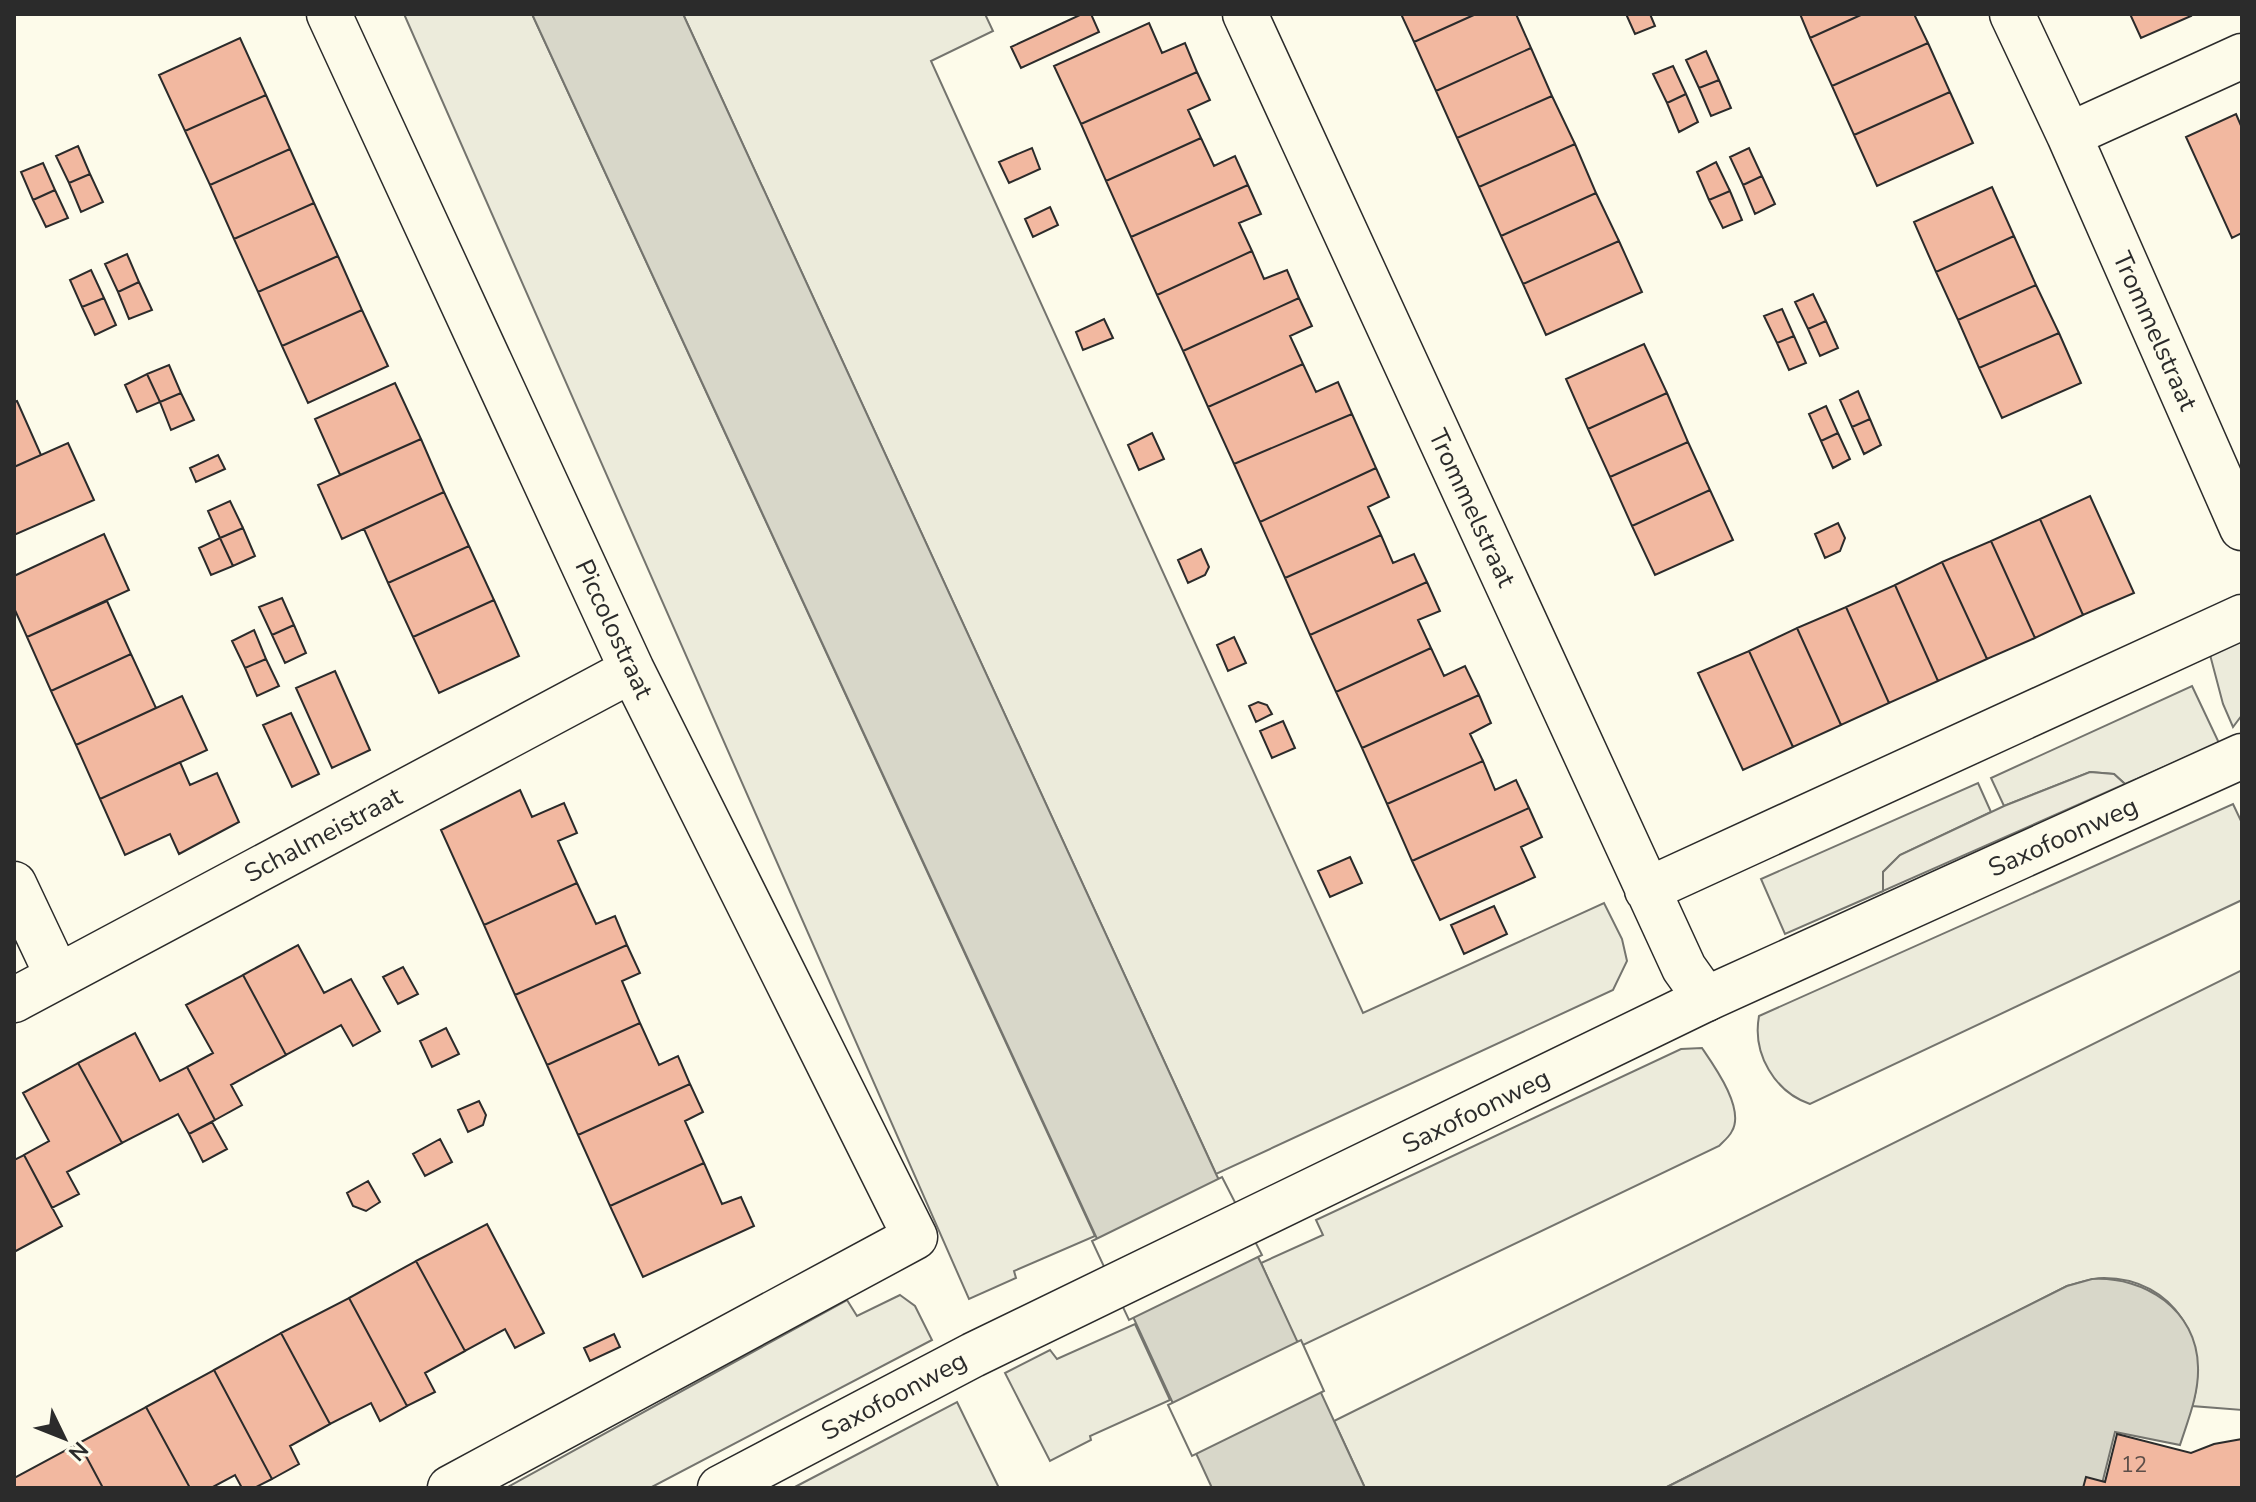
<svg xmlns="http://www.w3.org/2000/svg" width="2256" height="1502" viewBox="0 0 2256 1502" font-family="'Nunito Sans',sans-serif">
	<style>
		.green { fill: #ecebdb; stroke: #74746e; stroke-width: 2 }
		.parking { fill: #eceadb; stroke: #74746e; stroke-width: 2 }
		.water { fill: #d8d7c9; stroke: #74746e; stroke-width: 2 }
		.pier { fill: #fdfbea; stroke: #74746e; stroke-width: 2 }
		.building { fill: #f2b8a0; stroke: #2b2b2b; stroke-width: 2 }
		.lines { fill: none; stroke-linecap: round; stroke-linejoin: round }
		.street-casing { stroke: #2b2b2b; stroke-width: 47 }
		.secondary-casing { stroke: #2b2b2b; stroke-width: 47 }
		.street { stroke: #fdfbea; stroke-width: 44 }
		.secondary { stroke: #fdfbea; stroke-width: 44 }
		.labels { text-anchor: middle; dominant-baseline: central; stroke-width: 6; stroke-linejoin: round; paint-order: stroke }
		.number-label { font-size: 22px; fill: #5d4e48 }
		.street-label { font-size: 26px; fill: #2b2b2b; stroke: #fdfbea }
	</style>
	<rect width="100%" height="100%" fill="#fdfbea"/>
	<path class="green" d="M404,14H532L1095,1236L1014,1271L1016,1278L969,1299Z
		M683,14H985L993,31L931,61L1363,1013L1604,903L1622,939L1627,961L1613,990L1216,1174Z
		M2242,639V715L2233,727L2223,704L2209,651Z
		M2192,686L2219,743L2125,784L2114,774L2090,772L2004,806L1991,778Z
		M1978,783L1991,812L1900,855L1883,872V891L1785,934L1761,879Z
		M2233,804L2242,823V900L1810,1104C1775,1092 1752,1054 1759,1016Z
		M2242,970V1410L2192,1406C2212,1343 2174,1278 2104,1278C2091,1278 2079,1283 2067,1286L1665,1488H1365L1334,1421Z
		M1702,1048C1715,1067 1745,1109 1732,1131C1730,1136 1723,1142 1719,1146L1299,1347L1261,1263L1323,1235L1316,1220L1681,1049Z
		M900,1295L915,1306L932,1340L650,1488H506L847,1300L857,1316Z
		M1135,1324L1170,1400L1090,1436L1091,1440L1050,1461L1005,1373L1050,1350L1057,1359Z
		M957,1402L999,1488H793Z"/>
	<path class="parking" d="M2090,772L2114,774L2125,784L1883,891V872L1900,855L2004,806Z"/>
	<path class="water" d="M532,14H683L1216,1174L1261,1263L1365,1488H1212Z
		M2092,1279C2145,1276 2197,1310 2198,1367C2199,1394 2188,1420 2180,1445L2115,1432L2101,1488H1665L2067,1286Z"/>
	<path class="pier" d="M1222,1177L1262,1255L1129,1320L1092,1241Z
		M1301,1340L1324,1391L1192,1456L1168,1405Z"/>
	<path class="building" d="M1082,14H1091L1099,32L1021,68L1011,47Z
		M1401,14H1476L1414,42Z
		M1476,14H1516L1531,48L1436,91L1414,42Z
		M1626,14H1650L1655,26L1635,34Z
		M1800,14H1863L1810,38Z
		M1863,14H1914L1928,43L1832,86L1810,38Z
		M2130,14H2190L2191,16L2141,38Z
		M1149,23L1162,53L1185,43L1197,72L1081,124L1054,66Z
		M240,38L266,95L185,131L159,75Z
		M1928,43L1950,92L1854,135L1832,86Z
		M1531,48L1552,96L1457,138L1436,91Z
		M1706,51L1719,80L1699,88L1686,60Z
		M1673,66L1686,94L1667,103L1653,74Z
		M1197,72L1210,100L1188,110L1201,138L1106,181L1081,124Z
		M1719,80L1731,108L1711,116L1699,88Z
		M1950,92L1973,143L1877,186L1854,135Z
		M1686,94L1698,122L1679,132L1667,103Z
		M266,95L290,149L210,185L185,131Z
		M1552,96L1575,144L1479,187L1457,138Z
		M2236,114L2242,128V233L2232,238L2186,137Z
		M1201,138L1214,166L1235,156L1248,185L1131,237L1106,181Z
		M1575,144L1596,193L1501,236L1479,187Z
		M78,146L90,174L69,183L56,156Z
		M1032,148L1040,169L1009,183L999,162Z
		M1749,148L1762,176L1743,185L1730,157Z
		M290,149L314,203L234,239L210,185Z
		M1716,162L1730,191L1709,200L1697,172Z
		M43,163L55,190L33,200L21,172Z
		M90,174L103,202L81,212L69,183Z
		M1762,176L1775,204L1755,214L1743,185Z
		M1248,185L1261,214L1239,223L1252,251L1157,295L1131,237Z
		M1992,187L2014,236L1936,272L1914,222Z
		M55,190L68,218L46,227L33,200Z
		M1730,191L1742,220L1723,228L1709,200Z
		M1596,193L1619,241L1523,284L1501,236Z
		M314,203L338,256L258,292L234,239Z
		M1050,207L1058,225L1033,237L1025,219Z
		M2014,236L2036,285L1958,320L1936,272Z
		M1619,241L1642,292L1546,335L1523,284Z
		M1252,251L1264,279L1287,270L1299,298L1183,351L1157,295Z
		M127,254L139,282L118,292L105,264Z
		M338,256L362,310L282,346L258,292Z
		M91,270L104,298L82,307L70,280Z
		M139,282L152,310L129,319L118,292Z
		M2036,285L2059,333L1979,368L1958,320Z
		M1813,294L1826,321L1808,329L1795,302Z
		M104,298L116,325L95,335L82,307Z
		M1299,298L1312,326L1290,336L1303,364L1208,407L1183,351Z
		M1782,309L1794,336L1777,343L1764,316Z
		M362,310L388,366L308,403L282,346Z
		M1104,319L1113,338L1083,350L1076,332Z
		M1826,321L1838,348L1820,356L1808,329Z
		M2059,333L2081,383L2002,418L1979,368Z
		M1794,336L1806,363L1789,370L1777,343Z
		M1644,344L1667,393L1588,429L1566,379Z
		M1303,364L1316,392L1338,382L1352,414L1234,464L1208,407Z
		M169,365L181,393L160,402L147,374Z
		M147,374L160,402L137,412L125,385Z
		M395,383L421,439L340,475L315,419Z
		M1858,391L1870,419L1852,427L1840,400Z
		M181,393L194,420L171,430L160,402Z
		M1667,393L1688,442L1610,477L1588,429Z
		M17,401L41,455L14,467V402Z
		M1826,406L1838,433L1821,441L1809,414Z
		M1352,414L1376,468L1260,522L1234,464Z
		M1870,419L1881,445L1864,454L1852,427Z
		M1152,433L1164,459L1139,470L1128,445Z
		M1838,433L1850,459L1833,468L1821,441Z
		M421,439L444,492L342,539L318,485Z
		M1688,442L1710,490L1632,526L1610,477Z
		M68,443L94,500L14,535V467Z
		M218,455L225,469L196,482L190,468Z
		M1376,468L1389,497L1368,507L1381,535L1285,578L1260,522Z
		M1710,490L1733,540L1655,575L1632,526Z
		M444,492L469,546L388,583L364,529Z
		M2090,496L2134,593L2083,615L2040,519Z
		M230,501L243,528L220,538L208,511Z
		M2040,519L2083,615L2035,638L1991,541Z
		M1838,523L1845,538L1840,551L1825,558L1815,534Z
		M243,528L255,556L233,566L220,538Z
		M104,534L129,590L27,637L14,608V576Z
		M1381,535L1393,563L1414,554L1427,582L1310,635L1285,578Z
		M220,538L233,566L211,575L199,548Z
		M1991,541L2035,638L1987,659L1942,562Z
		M469,546L494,600L413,637L388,583Z
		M1201,549L1209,567L1205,575L1188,583L1178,560Z
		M1942,562L1987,659L1938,681L1895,585Z
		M1427,582L1440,611L1418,620L1431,648L1336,692L1310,635Z
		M1895,585L1938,681L1889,703L1846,607Z
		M282,598L294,625L272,635L259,607Z
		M494,600L519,656L439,693L413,637Z
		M107,601L131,654L51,691L27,637Z
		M1846,607L1889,703L1841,725L1797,628Z
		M294,625L306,653L285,663L272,635Z
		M1797,628L1841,725L1793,747L1749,651Z
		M254,630L266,659L245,668L232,641Z
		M1234,637L1246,663L1228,671L1217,645Z
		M1431,648L1444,676L1465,666L1479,695L1362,748L1336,692Z
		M1749,651L1793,747L1743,770L1698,673Z
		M131,654L156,708L76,745L51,691Z
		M266,659L279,686L257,696L245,668Z
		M335,671L370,750L332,768L296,688Z
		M1479,695L1491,723L1470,734L1483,761L1387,804L1362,748Z
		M182,696L207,750L100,799L76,745Z
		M1258,702L1267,705L1272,714L1256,722L1249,706Z
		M291,713L319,774L292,787L263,725Z
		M1283,721L1295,748L1272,758L1260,731Z
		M1483,761L1495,790L1516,780L1529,808L1412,861L1387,804Z
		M180,762L190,785L217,773L239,822L179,854L170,834L125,855L100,799Z
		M520,790L532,817L564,803L577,833L558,841L577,883L484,925L441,830Z
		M1529,808L1542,837L1521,847L1535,877L1440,920L1412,861Z
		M1350,857L1362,883L1330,897L1318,871Z
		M577,883L596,924L615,916L627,945L515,995L484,925Z
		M1494,906L1507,934L1464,954L1451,925Z
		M298,945L324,993L351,979L380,1031L353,1046L341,1025L286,1055L243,975Z
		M627,945L640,973L622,981L640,1023L547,1065L515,995Z
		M403,967L418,994L398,1004L383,977Z
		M243,975L286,1055L231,1085L242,1105L215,1120L187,1067L213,1053L186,1005Z
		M640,1023L659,1065L678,1056L690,1084L578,1135L547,1065Z
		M446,1028L459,1054L432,1067L420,1041Z
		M135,1033L160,1081L187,1067L215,1120L189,1134L178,1114L122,1143L78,1063Z
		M78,1063L122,1143L67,1172L79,1194L52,1208L24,1155L49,1141L23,1093Z
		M690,1084L703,1112L685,1121L704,1163L610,1206L578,1135Z
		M479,1101L486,1115L483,1125L468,1132L458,1110Z
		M212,1122L227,1149L203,1162L189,1134Z
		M440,1139L452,1162L425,1176L413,1154Z
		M24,1155L62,1226L14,1252V1160Z
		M704,1163L722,1204L741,1197L754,1226L643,1277L610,1206Z
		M368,1181L380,1202L366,1211L353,1206L347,1193Z
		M487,1224L544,1333L515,1348L505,1329L465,1351L416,1261Z
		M416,1261L465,1351L425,1373L435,1392L407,1406L349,1298Z
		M349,1298L407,1406L380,1421L371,1403L330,1424L281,1333Z
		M281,1333L330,1424L290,1446L299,1464L272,1479L214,1370Z
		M614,1334L620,1347L590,1361L584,1348Z
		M214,1370L272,1479L254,1488H242L235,1475L211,1488H190L146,1407Z
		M146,1407L190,1488H103L79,1443Z
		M2117,1434L2191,1453L2214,1444L2242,1439V1488H2083L2086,1477L2105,1482Z
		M79,1443L103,1488H14V1478Z"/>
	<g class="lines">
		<g class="street-casing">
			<path id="street" d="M329,14L632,670L915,1237L450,1488
				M1245,14L1684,968L1706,999
				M2012,14L2069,135L2242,528
				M2069,135L2242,56
				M14,884L57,975
				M1647,890L2242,617
				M14,1000L632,670"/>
		</g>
		<g class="secondary-casing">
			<path id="secondary" d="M720,1488L973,1355L1706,999L2242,756"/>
		</g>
		<use href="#street" class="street"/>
		<use href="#secondary" class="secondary"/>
	</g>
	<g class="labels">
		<g class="number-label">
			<text x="2134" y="1465">12</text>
		</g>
		<g class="street-label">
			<text transform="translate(2155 331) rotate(66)">Trommelstraat</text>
			<text transform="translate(1472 508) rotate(65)">Trommelstraat</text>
			<text transform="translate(614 629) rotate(65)">Piccolostraat</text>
			<text transform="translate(323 835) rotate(-28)">Schalmeistraat</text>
			<text transform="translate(2063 837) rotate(-24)">Saxofoonweg</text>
			<text transform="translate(1476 1111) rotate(-26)">Saxofoonweg</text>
			<text transform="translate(894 1396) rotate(-28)">Saxofoonweg</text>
		</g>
	</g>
	<rect width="2256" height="1502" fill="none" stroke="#2b2b2b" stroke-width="32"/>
	<g transform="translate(64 1438) rotate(133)" stroke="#fdfbea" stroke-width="6" paint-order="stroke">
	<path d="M0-6L14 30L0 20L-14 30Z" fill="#2b2b2b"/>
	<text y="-12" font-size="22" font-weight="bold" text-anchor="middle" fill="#2b2b2b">N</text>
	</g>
</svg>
